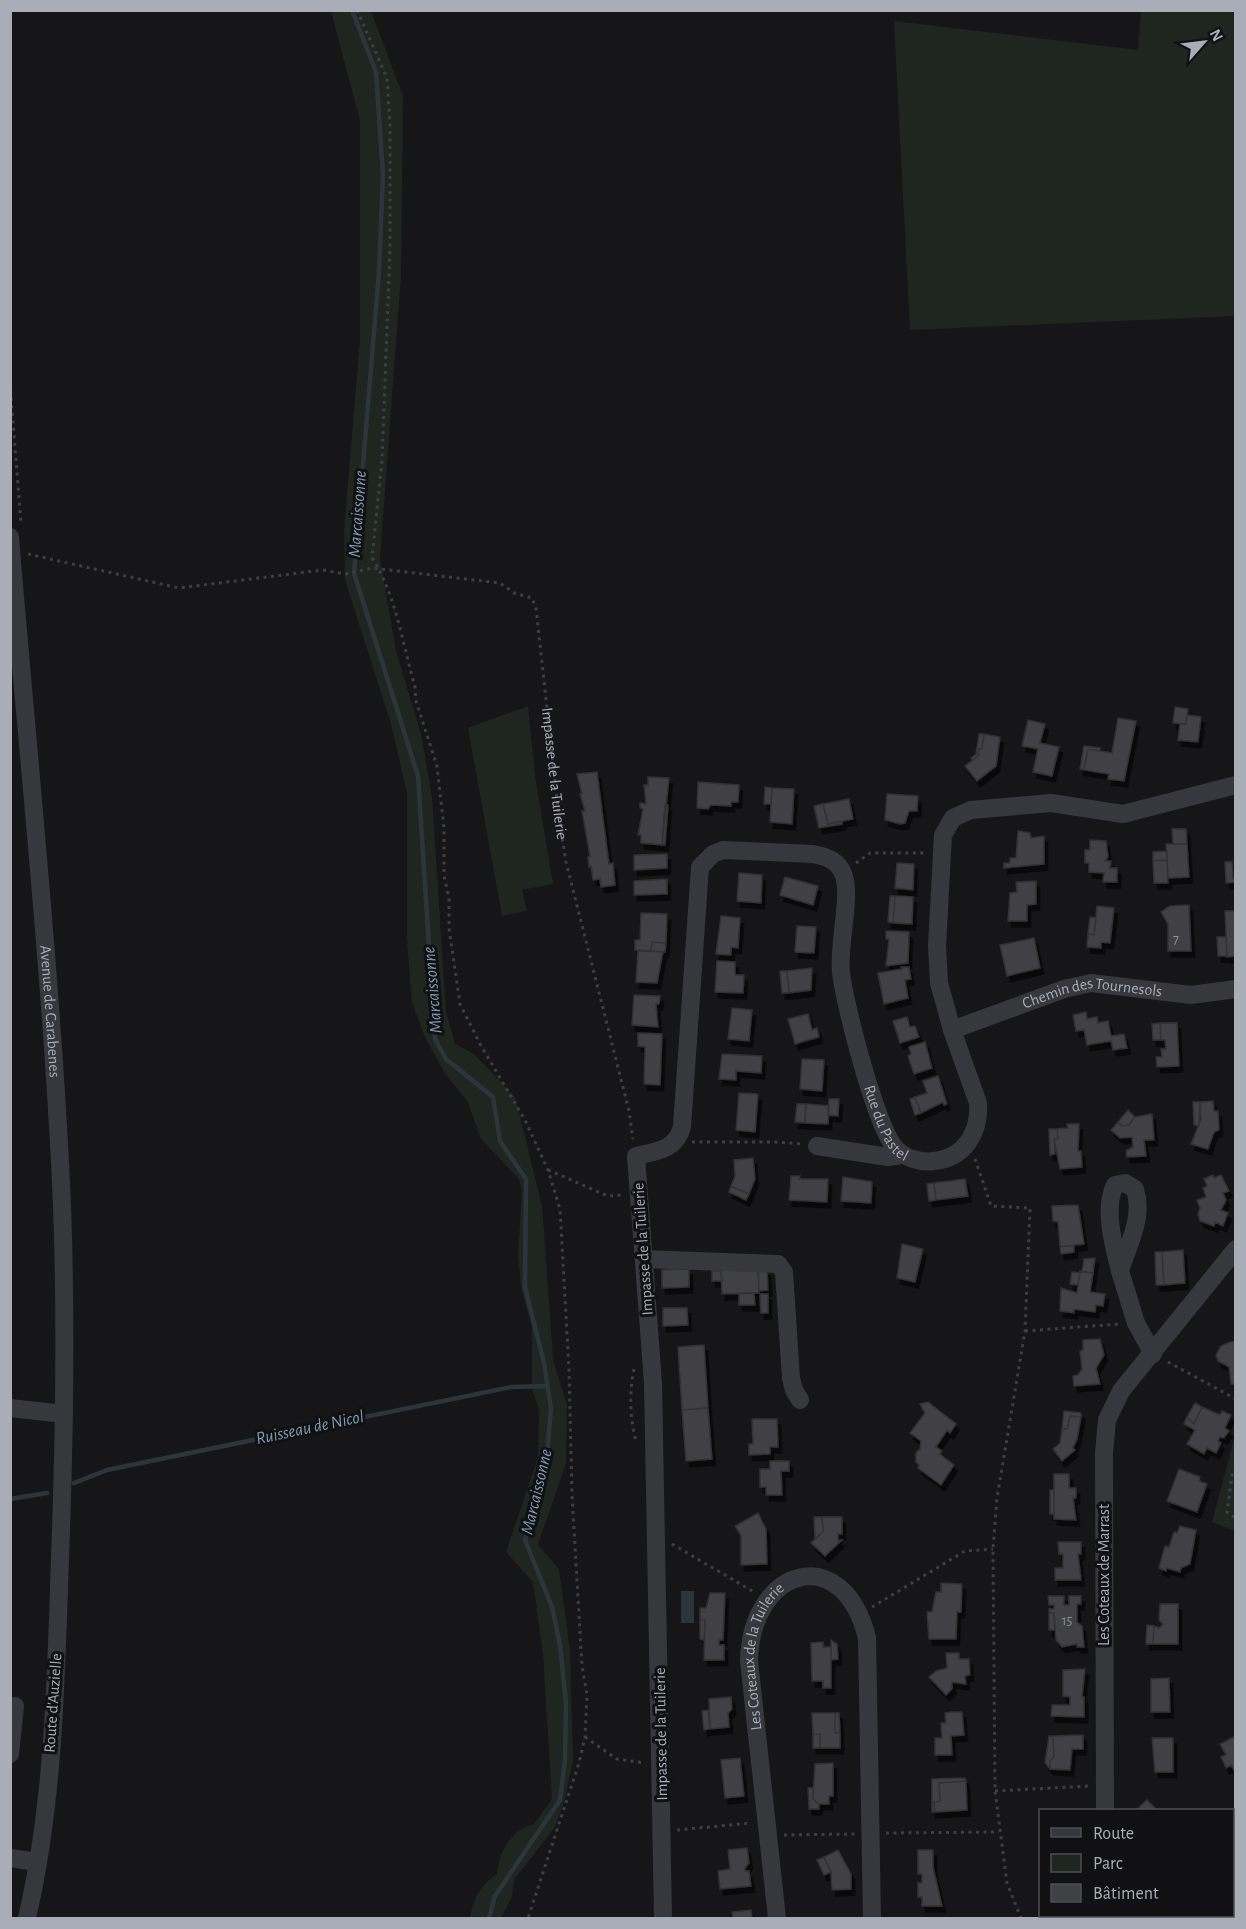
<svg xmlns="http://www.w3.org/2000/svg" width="1246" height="1929" viewBox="0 0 1246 1929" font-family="'Alegreya Sans',sans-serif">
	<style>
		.green { fill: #1e261f }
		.water { fill: #2c353c }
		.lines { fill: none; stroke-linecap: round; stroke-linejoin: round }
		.stream { stroke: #2c353c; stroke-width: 4.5 }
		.building { fill: #404145; stroke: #303034; stroke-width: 1.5; filter: url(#shadow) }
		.path { stroke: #3d3f44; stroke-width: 3; stroke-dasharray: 3 4.5; stroke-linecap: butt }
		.minor { stroke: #37383d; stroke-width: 18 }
		.labels { text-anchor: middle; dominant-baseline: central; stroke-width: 6; stroke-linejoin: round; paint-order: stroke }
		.number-label { font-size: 14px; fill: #8e929b }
		.street-label { font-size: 16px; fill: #a8adb8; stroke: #111113 }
		.water-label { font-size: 18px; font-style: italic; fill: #7f9bb3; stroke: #111113 }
	</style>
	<defs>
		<filter id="shadow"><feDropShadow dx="3.5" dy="6" stdDeviation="0" flood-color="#0009"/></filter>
	</defs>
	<rect width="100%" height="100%" fill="#161618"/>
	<path class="green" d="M331,11H371L403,96L401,275L380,558L396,651L421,734L432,797L446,1012L455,1044L474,1054L515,1097L542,1206L553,1360L567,1405L566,1463L538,1545L559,1569L570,1651L573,1761L564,1802L555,1827L514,1880L512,1896L501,1918H470C473,1900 481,1883 497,1874C499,1851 511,1830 534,1824L552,1799L543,1654L533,1582L506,1552L538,1458L539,1409L532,1389V1327L521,1288L518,1253L522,1190L519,1179L481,1139L468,1102L444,1072L425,1037L412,1003L407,939V793L391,724L345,580L344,531L360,340V121Z
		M1141,11H1235V316L910,330L894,21L1138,50Z
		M528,706L535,776L553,884L522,890L527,911L502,916L468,728Z
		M1235,1436L1236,1531H1235L1212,1522Z"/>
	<path class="water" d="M681,1591H694V1623H681Z"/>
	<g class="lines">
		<path class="stream" d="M352,10L376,72L383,174L379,272L354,573L418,776L435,1039L446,1059L493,1097L500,1141L526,1179L525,1287L544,1363L551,1408L547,1456L525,1540L552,1607L560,1645L566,1703L565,1759L560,1800L495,1896L489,1918
			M74,1483L107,1470L511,1387L548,1386
			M10,1499L47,1493"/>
	</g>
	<path class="building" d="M1175,707L1188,709L1186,724L1173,723Z
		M1187,715L1201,717L1198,742L1178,740L1180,724H1186Z
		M1118,718L1136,721L1124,781L1108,779L1109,774L1084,770L1088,749L1112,753Z
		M1028,720L1045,724L1040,743L1059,747L1052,776L1033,772L1038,749L1022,746Z
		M979,734H984L982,749H979L978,756L973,760L971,758L976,754Z
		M984,734L1000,737L996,766L977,781L965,766L978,756L979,749H982Z
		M1084,746L1100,748V751L1088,749L1084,770L1080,769Z
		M597,772L609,864L613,863L615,885L601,887L600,879L593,880L591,866L589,867L588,857L590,856L582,811H585L580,794H582L577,774Z
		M648,777L669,778L662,845L641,843V835H638L643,809L640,808V803L646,804L644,785H648Z
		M698,782L739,785L738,802H731V806L711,805L708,809L697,808Z
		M765,787L772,788L771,804H764Z
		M772,788L794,789L792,824L770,822Z
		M887,794L918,796L917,811H909L905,823L900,824L885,820Z
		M849,799L853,819L828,824L823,804Z
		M823,804L828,824L842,821V824L819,828L814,806Z
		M665,805H668L665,845H662Z
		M1172,829H1186L1187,844H1173Z
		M1018,831L1030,833L1031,838L1044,836V864L1004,868V863H1010V858H1016Z
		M1090,840L1106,841L1108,857L1105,861H1111L1110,868H1117V882H1103L1104,873L1089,872V863H1085V850H1090Z
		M1166,844H1187L1189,877L1168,878Z
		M1167,851V860L1153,861V852Z
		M667,854V868L634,870V855Z
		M1167,860L1168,883H1154L1153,861Z
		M1225,862H1232L1233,879H1236V882L1226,883Z
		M897,863L914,864L913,890L895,888Z
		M739,873L762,875L761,903L737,901Z
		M785,877L818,886L813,905L780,895Z
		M667,879V894L634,895V881Z
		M1036,881V904L1027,905V921H1008L1010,893L1017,892L1016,882Z
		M890,896H895L893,923L888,922Z
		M895,896L913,897L912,924L893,923Z
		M1189,905L1191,951H1168V924L1161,912L1170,906Z
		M1097,906L1114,908L1110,943L1101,942V948L1087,947L1088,934L1094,935Z
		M1225,911H1236V956L1227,957Z
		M641,913L667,914L666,943L652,942L651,951L635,950V940H640Z
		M721,916L740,918L738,948L731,947V955L716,954Z
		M1090,917L1096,918L1094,935L1088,934Z
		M797,926L816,927L814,953L795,952Z
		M886,931L909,932L908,963L886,966L889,939H886Z
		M1217,937H1226L1227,956H1218Z
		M1034,938L1040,968L1007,976L1000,945Z
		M652,942L666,943L665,952L651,951Z
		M638,951L663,952L657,983L636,982Z
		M717,961L735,962V975H744L743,993L715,992Z
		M901,967H909L911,979L905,980L908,998L884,1004L878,973L902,969Z
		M812,968L811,990L789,993L787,971Z
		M780,971H787L789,993H782Z
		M634,995L660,996L659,1004H656L658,1027L632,1025Z
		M732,1008L752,1010L749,1041L728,1039Z
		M1086,1012L1087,1019L1097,1017L1098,1023L1108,1021L1111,1036L1124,1034L1127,1048L1113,1050L1111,1041L1087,1045L1084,1030L1076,1031L1073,1015Z
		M808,1014L812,1030L817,1028L819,1037L795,1044L788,1019Z
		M907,1017L910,1027L915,1026L919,1037L900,1043L893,1021Z
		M1160,1023L1161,1040H1153L1152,1024Z
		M1160,1023H1177L1179,1066L1157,1067L1156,1057H1162L1161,1049H1166L1165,1040H1161Z
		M638,1033L662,1034L660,1085L644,1084L645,1047L638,1046Z
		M925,1042L932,1068L914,1074L908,1056L911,1054L909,1047Z
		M722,1054L762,1056L761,1073L736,1071V1080L719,1079Z
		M802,1059L824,1060L822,1091L800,1089Z
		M938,1076L947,1104L944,1105L943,1102L921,1113L915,1097L927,1093L923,1081Z
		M739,1093L758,1094L755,1132L736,1130Z
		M915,1097L921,1113L915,1115L910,1099Z
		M829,1099H839L838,1116L828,1115Z
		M1213,1101L1214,1111H1218L1219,1130L1214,1132L1208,1149L1191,1144L1201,1119L1200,1102Z
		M1193,1102H1200L1199,1126L1194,1125Z
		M797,1104H806L805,1123L795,1122Z
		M806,1104L829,1106L828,1124L805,1123Z
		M1128,1110L1135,1117L1129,1125L1122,1126L1118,1122Z
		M1152,1114L1154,1140H1144L1146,1156L1127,1157L1126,1151L1133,1147L1132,1137L1120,1138L1111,1130L1118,1122L1122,1126L1129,1125L1135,1117Z
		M1067,1124H1079L1078,1151H1081L1082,1167L1060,1169L1054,1139H1058L1057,1129L1068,1128Z
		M1049,1129H1057L1058,1139H1054L1055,1154L1050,1155Z
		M753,1158L755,1179L749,1194L731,1186L735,1176L734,1160Z
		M1213,1175L1214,1178L1221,1175L1229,1191L1223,1193L1226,1200L1221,1210L1228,1213L1223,1226L1215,1222L1214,1226L1200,1221L1198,1214L1200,1208L1197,1200L1206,1197L1203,1188L1207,1186L1204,1179Z
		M791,1176H800L799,1179H828L827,1202L789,1200Z
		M843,1177L872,1182L871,1203L841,1201Z
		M965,1179L968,1196L936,1200L934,1183Z
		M934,1183L936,1200L929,1201L927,1184Z
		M731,1186L749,1194L746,1200L729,1192Z
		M1078,1205L1084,1244L1060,1247L1058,1222L1053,1221L1052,1206Z
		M902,1244L923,1249L915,1282L897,1278Z
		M1074,1245V1252L1061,1254L1060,1247Z
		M1183,1250L1185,1283L1164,1285L1162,1252Z
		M1155,1252H1162L1164,1285H1156Z
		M1095,1258L1093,1273L1082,1272L1084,1259Z
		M689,1269V1287L662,1288V1270Z
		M758,1269L759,1293L722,1294L721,1270Z
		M758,1270H767L768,1290L759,1291Z
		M712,1271H721L722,1281H712Z
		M1080,1271L1093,1273L1090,1292L1105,1294L1103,1306L1096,1305L1095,1312L1074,1309V1313L1060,1311L1061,1288L1077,1293Z
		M1072,1272L1080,1273L1078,1285L1070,1284Z
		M739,1293H754L755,1305H739Z
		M760,1294H768V1313H761Z
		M663,1308H687L688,1325L663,1326Z
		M1100,1339L1104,1355L1096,1368L1100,1384L1074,1386L1073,1376L1078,1375L1082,1369L1080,1351L1083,1350V1340Z
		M1230,1342L1236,1341V1384H1231L1229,1367L1218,1361L1216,1355L1221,1346Z
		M704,1345L708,1408L682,1410L678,1347Z
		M928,1402L956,1424L950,1433L947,1430L936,1447L942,1451L940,1454L954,1465L941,1485L918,1468L919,1465L916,1462V1453L920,1449L921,1441L910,1433L925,1413L920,1404Z
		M1195,1403L1202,1407L1194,1424L1187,1417Z
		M1202,1407L1220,1415L1222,1411L1231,1415L1225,1428L1229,1431L1224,1438L1220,1437L1218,1441L1221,1443L1216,1453L1207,1448L1204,1454L1187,1444L1195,1430L1184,1424L1187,1417L1194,1424Z
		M708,1408L712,1459L686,1461L682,1410Z
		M1064,1411L1081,1413V1417L1070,1416L1067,1429H1062Z
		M1070,1416L1081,1417L1077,1439L1073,1448L1075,1450L1062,1461L1053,1449L1060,1443L1062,1429H1067Z
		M752,1419H777L778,1447H770V1454L749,1455V1444H753Z
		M770,1461H789V1471H781L782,1495H766V1487H760V1469H770Z
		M1179,1469L1200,1477L1199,1481L1207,1484L1197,1512L1167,1501Z
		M1054,1474H1069V1488H1076V1498H1073L1076,1520L1054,1519Z
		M1050,1490H1054V1514H1050Z
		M758,1513L766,1529L767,1564L741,1565V1536L735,1526Z
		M814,1517H822L823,1532L815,1539Z
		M822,1517H842V1534H838V1540H842L825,1556L811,1543L823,1532Z
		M1180,1526L1196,1530L1190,1564L1181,1568L1180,1572L1167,1568L1166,1571L1159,1568L1165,1546L1169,1547L1174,1532L1177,1533Z
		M1058,1542H1081V1554H1078L1081,1580H1055V1568H1063V1554H1059Z
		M941,1583L962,1584L961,1612H957L956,1639H929L927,1612H932L936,1592H941Z
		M710,1593H725L723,1640H719V1645H724V1660H704L705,1620L700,1619V1608H706Z
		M1048,1596H1064V1605H1069V1596H1081V1604H1077V1622L1082,1626L1084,1647H1077V1644L1062,1647L1056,1640L1054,1613H1049V1609H1054V1605H1049Z
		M1160,1604H1178V1644H1153L1154,1626L1159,1628L1163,1624L1159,1620Z
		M1049,1613H1054L1055,1630H1049Z
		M700,1619L705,1620L704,1640L700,1639Z
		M1147,1625L1154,1626L1153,1644H1146Z
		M831,1640L837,1644L838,1659L831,1660Z
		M823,1642V1647H831V1688H823V1681H812L811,1643Z
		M946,1653H959V1659H969L970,1675L965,1676L966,1684L952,1682V1689L946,1695L929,1677L936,1671L947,1668Z
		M1085,1669L1082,1697H1084V1717L1051,1716L1052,1705H1070V1697L1063,1696V1670Z
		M1169,1678L1170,1712H1151V1679Z
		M731,1697L732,1709L728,1713L729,1727L710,1729L709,1699Z
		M708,1710L710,1729L704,1730L702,1711Z
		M951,1712H962L964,1735L951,1736L952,1755H935V1738H942L941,1723H946L945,1713Z
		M812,1713H835V1733H840V1748H820V1734H813Z
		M835,1713H839L840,1733H835Z
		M813,1734H820V1748H813Z
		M1083,1735V1749H1072L1070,1770L1050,1769V1761L1054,1757L1053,1736Z
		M1049,1736H1053L1054,1757L1050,1761V1769L1045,1763Z
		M1236,1736V1773L1231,1765L1226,1768L1221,1757L1226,1755L1220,1744Z
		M1152,1738H1173V1772H1155Z
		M740,1758L744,1796L725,1798L721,1760Z
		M833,1763V1796H829V1804H819L813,1799L815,1764Z
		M965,1778L966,1781L939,1783L940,1801L934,1802L935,1812H932V1779Z
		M966,1781L967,1810L935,1812L934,1802L940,1801L939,1783Z
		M808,1788H813V1799L819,1804V1809H809Z
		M1147,1800L1157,1810H1136Z
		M747,1848L749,1863L745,1868V1871H749L751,1886L720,1889L718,1871L730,1869L728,1850Z
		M838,1850L851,1874V1889L832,1890L831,1872L824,1857Z
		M918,1850H933V1867L942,1906H922V1897H918V1883H922V1874H918Z
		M824,1857L831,1872L824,1875L817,1860Z
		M751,1910L752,1918H733L732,1912Z"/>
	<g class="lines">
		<g class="path">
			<path d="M357,10L387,78L390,125V249L382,460L372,558C396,594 403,646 415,687L416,701L437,766L444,828V876L449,898V928L460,1004L480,1044L525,1120L548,1170L560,1209L569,1369L572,1495L582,1666L587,1695L585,1737L579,1763L528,1918"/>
			<path d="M10,383L21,524"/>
			<path id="s1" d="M28,554L179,588L323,570L345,574L372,568L500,583L514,593L532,598L536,608L559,818L566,862L629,1111L633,1139"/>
			<path d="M856,863L870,853H927"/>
			<path d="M692,1142H775L802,1144"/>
			<path d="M975,1159L991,1206L1030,1208L1025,1331L997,1498L993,1549L995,1791L1007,1883L1021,1918"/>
			<path d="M548,1170L608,1196L622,1195"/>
			<path d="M1025,1331L1119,1324"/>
			<path d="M1168,1362L1236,1399"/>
			<path d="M634,1369C629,1393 630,1418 636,1442"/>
			<path d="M1236,1467L1232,1475L1227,1512L1236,1519"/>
			<path d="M672,1544L754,1592"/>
			<path d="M872,1607L965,1551L993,1549"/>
			<path d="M585,1737L617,1759L645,1763"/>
			<path d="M995,1791L1090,1786"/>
			<path d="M677,1830L751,1823"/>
			<path d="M886,1833L999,1832"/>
			<path d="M784,1835L855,1834"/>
		</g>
		<g class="minor">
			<path id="s2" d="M10,537C27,745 49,953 60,1162C67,1294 65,1426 60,1558C56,1678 54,1802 27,1918"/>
			<path id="s3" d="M952,1030L1064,989L1091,983L1191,995L1236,989"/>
			<path d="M817,1146L888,1157L903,1155"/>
			<path d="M644,1259L778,1264L784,1272L791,1378L794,1390L800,1400"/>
			<path d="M1120,1271C1114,1247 1103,1209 1115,1185L1125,1183L1135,1189C1144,1219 1128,1244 1120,1271L1136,1323L1153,1354"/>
			<path d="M10,1408L64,1414"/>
			<path d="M10,1754L15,1706"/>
			<path d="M1105,1810L1104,1453L1107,1420L1121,1391L1236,1249"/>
			<path d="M10,1858L37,1862"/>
			<path d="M1232,1886L1236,1881"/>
			<path d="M1170,1916L1173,1918"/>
			<path id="s4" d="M663,1918L653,1383L636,1156C657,1151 676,1150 682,1127L700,867L713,854L723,850L813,854C828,857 839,861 844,876C851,898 838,946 841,972C844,1003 877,1130 896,1149C905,1158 921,1163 934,1161C965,1158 980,1132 978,1103L952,1030L939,983L937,946L943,835L953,818L971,810L1051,803L1123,814L1236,785"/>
			<path id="s5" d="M777,1918L749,1661C751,1567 843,1540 867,1638L872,1918"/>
			<path d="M1208,1918L1211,1916"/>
		</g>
	</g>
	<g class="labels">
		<g class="number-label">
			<text x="1176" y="939">7</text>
			<text x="1067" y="1621">15</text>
		</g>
		<g class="street-label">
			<text stroke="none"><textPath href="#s1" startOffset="692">Impasse de la Tuilerie</textPath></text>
			<text stroke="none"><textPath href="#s3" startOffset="147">Chemin des Tournesols</textPath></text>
			<text stroke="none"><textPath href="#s2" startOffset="476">Avenue de Carabenes</textPath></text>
			<text stroke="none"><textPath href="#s4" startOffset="1496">Rue du Pastel</textPath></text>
			<text transform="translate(643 1249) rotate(-94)">Impasse de la Tuilerie</text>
			<text transform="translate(1104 1575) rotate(-90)">Les Coteaux de Marrast</text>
			<text stroke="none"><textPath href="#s5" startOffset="266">Les Coteaux de la Tuilerie</textPath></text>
			<text transform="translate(53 1703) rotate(-86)">Route d'Auzielle</text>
			<text transform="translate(661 1734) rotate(-91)">Impasse de la Tuilerie</text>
		</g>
		<g class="water-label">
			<text transform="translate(358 514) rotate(-86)">Marcaissonne</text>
			<text transform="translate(433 990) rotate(-95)">Marcaissonne</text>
			<text transform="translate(310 1428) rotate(-12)">Ruisseau de Nicol</text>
			<text transform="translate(537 1492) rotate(-77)">Marcaissonne</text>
		</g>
	</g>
	<rect width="1246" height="1929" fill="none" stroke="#a8adb8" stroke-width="24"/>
	<rect x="1039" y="1809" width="195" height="108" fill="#111113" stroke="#4d4f55" stroke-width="1.5"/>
	<rect x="1051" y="1828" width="30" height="9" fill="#37383d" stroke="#4d4f55" stroke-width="1.5"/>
	<text x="1093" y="1839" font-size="18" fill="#a8adb8">Route</text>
	<rect x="1051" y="1854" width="30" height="18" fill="#1e261f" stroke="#4d4f55" stroke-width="1.5"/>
	<text x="1093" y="1869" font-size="18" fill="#a8adb8">Parc</text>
	<rect x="1051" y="1884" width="30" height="18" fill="#404145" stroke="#4d4f55" stroke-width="1.5"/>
	<text x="1093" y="1899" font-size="18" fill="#a8adb8">Bâtiment</text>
	<g transform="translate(1204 42) rotate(62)" stroke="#111113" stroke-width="4.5" paint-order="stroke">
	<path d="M0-4.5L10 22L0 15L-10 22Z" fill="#a8adb8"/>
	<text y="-9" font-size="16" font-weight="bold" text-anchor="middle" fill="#a8adb8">N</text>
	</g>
</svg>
